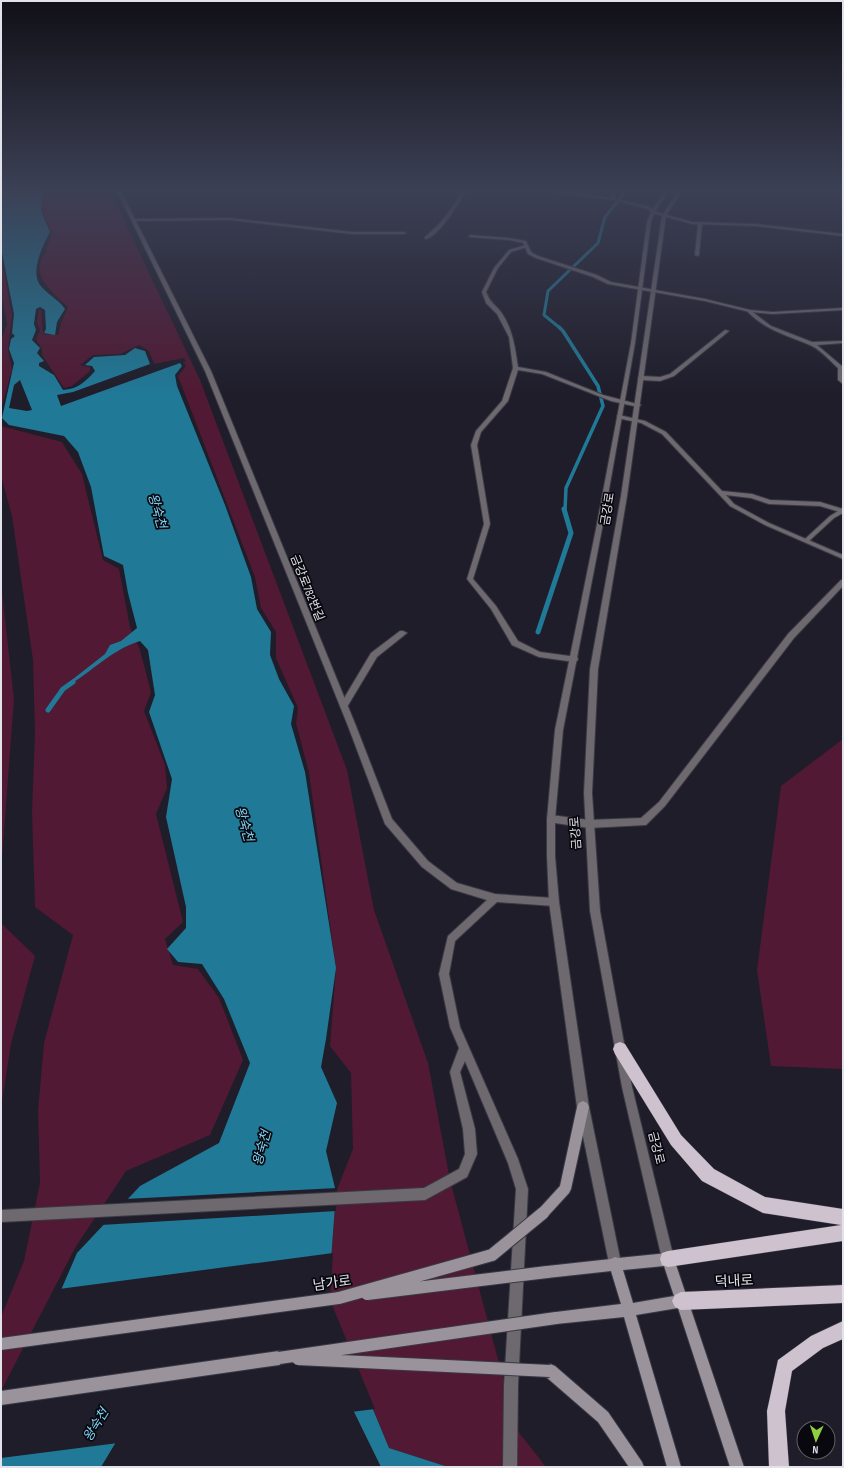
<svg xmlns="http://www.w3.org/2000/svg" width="844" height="1468" viewBox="0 0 844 1468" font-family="'Sofia Sans Condensed','Noto Sans KR',sans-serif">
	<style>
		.green { fill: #511933 }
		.water { fill: #207997; fill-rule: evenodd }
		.pier { fill: #1f1d2a }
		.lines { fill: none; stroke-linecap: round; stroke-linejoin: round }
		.stream-far2 { stroke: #207997; stroke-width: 3 }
		.stream-far1 { stroke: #207997; stroke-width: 3.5 }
		.stream { stroke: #207997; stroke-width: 5 }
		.service-casing { stroke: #3a3945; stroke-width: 2 }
		.minor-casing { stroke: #3a3945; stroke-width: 2 }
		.tertiary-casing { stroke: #3a3945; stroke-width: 2 }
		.secondary-casing { stroke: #3a3945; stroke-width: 2 }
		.trunk-casing { stroke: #3a3945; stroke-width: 1 }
		.service { fill: #6e696e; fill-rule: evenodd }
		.minor { fill: #6e696e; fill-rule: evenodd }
		.tertiary { fill: #6e696e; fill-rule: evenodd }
		.secondary { fill: #9b939c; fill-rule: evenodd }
		.trunk { fill: #cec2cf; fill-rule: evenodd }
		.secondary-bridge-casing { stroke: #3a3945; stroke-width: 14; stroke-linecap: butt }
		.secondary-bridge { stroke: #9b939c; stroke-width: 12 }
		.labels { text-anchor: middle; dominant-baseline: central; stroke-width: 3.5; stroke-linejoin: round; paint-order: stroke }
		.street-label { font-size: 12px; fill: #e2e2ea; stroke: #09080e }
		.water-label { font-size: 13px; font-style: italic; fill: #7ed6f9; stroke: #09080e }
		.near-street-label { font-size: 14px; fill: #e2e2ea; stroke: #09080e }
	</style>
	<rect width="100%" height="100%" fill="#1f1d2a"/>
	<path class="green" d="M45,189H109L200,380L347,770L374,910L428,1063L450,1180L517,1430L546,1467H448L389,1448L328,1301L336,1192L353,1149L351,1073L330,1046L336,968L309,773L296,723L298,708L276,658V632L261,608L255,577L178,376L186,366L183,362L186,361L184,358L154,364L149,351L139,345L120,354L93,355L80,365L90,367V371L72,386L64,388L42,355V349L36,339L40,330L37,322L39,309L41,310L43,334L58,335L61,323L68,307C54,294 26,272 47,252L46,248L52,235L43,211Z
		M1,257L12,315L8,350L12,369L1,410V341L7,324L1,292Z
		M1,426L62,442L82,474L103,560L119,569L130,627L140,650L151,692L144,711L165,765L167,788L156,814L183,922L165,939L173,965L198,969L219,998L243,1060L210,1135L126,1171L75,1248L1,1391V1317L24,1261L40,1183L38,1111L44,1043L73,935L35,907L32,811L35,734L33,660L12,516L1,476Z
		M1,583L14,699L1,871Z
		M843,739V1069L771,1066L757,970L781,786Z
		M1,923L35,956L11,1044L1,1108Z"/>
	<path class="water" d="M1,189H43L41,211L50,232C43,245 30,271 40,285C47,294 58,299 65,309L57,322L55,335L44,333L46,329L45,310L40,307L36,309L34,324L36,330L32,340L40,348L37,353L44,361L39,363V366L54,375L63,390C78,389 85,382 95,371L92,366L85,365L94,357L125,355L135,348L145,351L150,364L73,392L57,395L61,406L180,363L182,366L175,375L177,386L225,505L251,577L257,609L271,632L270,655L279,679L294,706L291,724L305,772L336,968L326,1039L321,1067L337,1103L326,1151L336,1192L328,1301L389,1448L448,1467H381L293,1287L214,1279L101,1467H1V1429L77,1253L140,1186L219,1143L250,1063L224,999L202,964L178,962L167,949L186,928V907L166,817L172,779L149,712L155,695L148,650L140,641C109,650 88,677 59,690L105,654L110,645L121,641L137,628L128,593L123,565L104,556L91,487L78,452L64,436L9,425L2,418L14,363L9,349L11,339L15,336L12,333L14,314L1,247ZM20,380L32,410L27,411L9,408L14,385Z"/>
	<path class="pier" d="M337,1188L336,1211L101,1225L125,1199Z
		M333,1253L330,1300L375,1409L351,1412L291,1288L215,1281L118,1443L1,1458V1424L59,1289Z"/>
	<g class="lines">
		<path class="stream-far2" d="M560,328L544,315L548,291L598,243L605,217L622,196L623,189"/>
		<path class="stream-far1" d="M559,327L563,331L598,386L603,406L566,488L565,510"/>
		<path class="stream" d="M538,632L571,533L564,509
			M48,710L63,689L73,682"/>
		<g class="service-casing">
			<path id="service" d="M463,189H467C461,201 438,238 425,239V237C441,224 453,208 463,189Z
				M612,189H616L615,199L613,200L611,199Z
				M230,218L352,232H404L406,233L404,234H352L230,220L133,221L131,220L133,219Z
				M700,222L702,223L699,255L697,256L695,255L698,223Z
				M526,245L527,247L511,252L498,268L486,292C491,304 494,303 501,312C513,329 515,348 518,367L546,372L603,395L641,405L638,407L611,401L542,374L518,370L508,401L481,432L477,445L490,524L473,579L496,606L518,641L540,652L577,657L578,659L577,661L574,662L539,657L512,645L491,609L467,579L484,524L471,445L476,431L502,401L513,368L509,337L497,314L486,303L482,292L494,268L509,250Z
				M750,310L771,326L812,342L843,341V343L817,345L843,367V384L838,380V368C830,361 822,351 812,346C790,336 766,331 748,312V311Z
				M725,330L729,331L674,376L660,381L641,380L638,378L641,376L660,377L670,374Z
				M843,508V513L834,518L809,541H805V539L830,516Z
				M400,631H403L407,633L377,657L347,707H341L340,705L371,653Z"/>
		</g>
		<g class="minor-casing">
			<path id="minor" d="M116,189H120L211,371L356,726L392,819L428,861L457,883L495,894L554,898L557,899L559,902L557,905L554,906L497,902L455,941L449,974L460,1027L518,1159L528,1189L518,1385L517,1467H503L504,1385L516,1189L508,1163L465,1061L460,1072L475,1129L477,1154L467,1177L425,1200L1,1222V1210L424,1188L459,1169L465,1154L463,1129L450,1072L459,1048L450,1027L439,974L448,936L487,900L451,889L422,867L385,824L348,726L205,371Z
				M527,189C569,189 610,197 650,207L654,211L692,222L755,224L843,234V236L755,226L692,224L652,213L648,209L613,200Z
				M470,235L509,238L526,241L531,252L538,256L597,275L611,282L705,299L750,310L772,312L843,308V310L772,314L750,312L705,301L608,284L593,277L536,258L528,254L523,243L509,240L469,237Z
				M619,415L645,421L666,432L722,491L752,494L770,500L820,502L843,509V513L820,506L769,504L751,498L726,495L734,504L769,523L843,555V559L765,525L730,506L662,434L641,423L617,418V416Z
				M841,580H843V586L794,638L665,806L646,825L589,828L548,822L547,819L548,816L551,815L589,820L641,818L659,802L788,634Z"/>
		</g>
		<g class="tertiary-casing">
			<path id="tertiary" d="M666,189H670L655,212L651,222L635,343L602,529L563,730L555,819V856L559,902L589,1107L621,1263L619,1267L615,1269L611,1267L609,1263L577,1107L549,902L547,856V819L555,730L596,529L631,343L647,222L651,212Z
				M679,189H683L666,216L627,496L598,669L592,793L600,911L632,1087L674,1259L672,1263L668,1265L664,1263L662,1259L622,1087L590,911L584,793L590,669L621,496L662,216Z"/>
		</g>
		<g class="secondary-casing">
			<path id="secondary" d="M583,1101L587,1103L589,1107L571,1189L569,1193L547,1217L543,1219L539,1217L537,1213L539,1209L560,1186L577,1107L579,1103Z
				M668,1253L672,1255L674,1259L744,1467H730L678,1308L636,1315L681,1467H667L624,1317L556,1324L552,1322L550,1318L552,1314L556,1312L621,1304L611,1271L547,1278L543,1276L541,1272L543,1268L547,1266L611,1259L615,1257L618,1258ZM664,1266L674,1296L633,1303L623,1270Z
				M339,1292L343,1294L345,1298L343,1302L339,1304L1,1350V1338Z
				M279,1351L284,1353L286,1358L284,1363L279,1365L1,1405V1391Z
				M550,1364L555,1366L608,1412L642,1462L644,1467H629L598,1422L545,1376L543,1371L545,1366Z"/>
		</g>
		<g class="trunk-casing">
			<path id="trunk" d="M620,1042L625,1044L681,1135L714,1169L765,1197L843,1209V1241L668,1267L662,1265L660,1259L662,1253L668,1251L841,1225L763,1213L702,1181L671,1145L615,1054L613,1049L615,1044Z
				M843,1285V1303L681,1310L675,1307L672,1301L675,1295L681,1292Z
				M843,1321V1339L823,1348L792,1371L785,1411L789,1467H769L767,1411L778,1360L811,1336Z"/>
		</g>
		<use href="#service" class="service"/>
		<use href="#minor" class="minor"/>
		<use href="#tertiary" class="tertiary"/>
		<use href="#secondary" class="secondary"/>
		<use href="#trunk" class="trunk"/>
		<g class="secondary-bridge-casing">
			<path id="secondary-bridge" d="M367,1294L547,1272
				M339,1298L492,1255L543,1213
				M279,1358L556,1318
				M298,1359L550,1371"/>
		</g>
		<use href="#secondary-bridge" class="secondary-bridge"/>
	</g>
	<linearGradient id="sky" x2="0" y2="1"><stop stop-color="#111017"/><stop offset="0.48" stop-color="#3c4055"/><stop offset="1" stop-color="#3c4055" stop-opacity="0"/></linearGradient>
	<rect width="844" height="395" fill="url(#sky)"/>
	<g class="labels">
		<g class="street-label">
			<text transform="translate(608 509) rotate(-81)">금강로</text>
			<text transform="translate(307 588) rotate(68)">금강로782번길</text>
			<text transform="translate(576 833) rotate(-94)">금강로</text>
			<text transform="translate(656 1148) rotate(76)">금강로</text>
		</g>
		<g class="water-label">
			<text transform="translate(157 511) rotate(74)">왕숙천</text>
			<text transform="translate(244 824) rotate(74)">왕숙천</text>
			<text transform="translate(262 1148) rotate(-75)">왕숙천</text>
			<text transform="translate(96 1425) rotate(-58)">왕숙천</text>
		</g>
		<g class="near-street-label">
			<text transform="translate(734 1281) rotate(-3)">덕내로</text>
			<text transform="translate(332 1283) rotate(-8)">남가로</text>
		</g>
	</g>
	<rect width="844" height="1468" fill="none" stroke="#e2e2ea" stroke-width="4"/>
	<g transform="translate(816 1440) rotate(183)"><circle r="19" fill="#09080e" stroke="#605f66"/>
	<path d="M0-3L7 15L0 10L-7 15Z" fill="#91cd40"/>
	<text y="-6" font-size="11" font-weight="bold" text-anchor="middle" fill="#e2e2ea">N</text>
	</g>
</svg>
